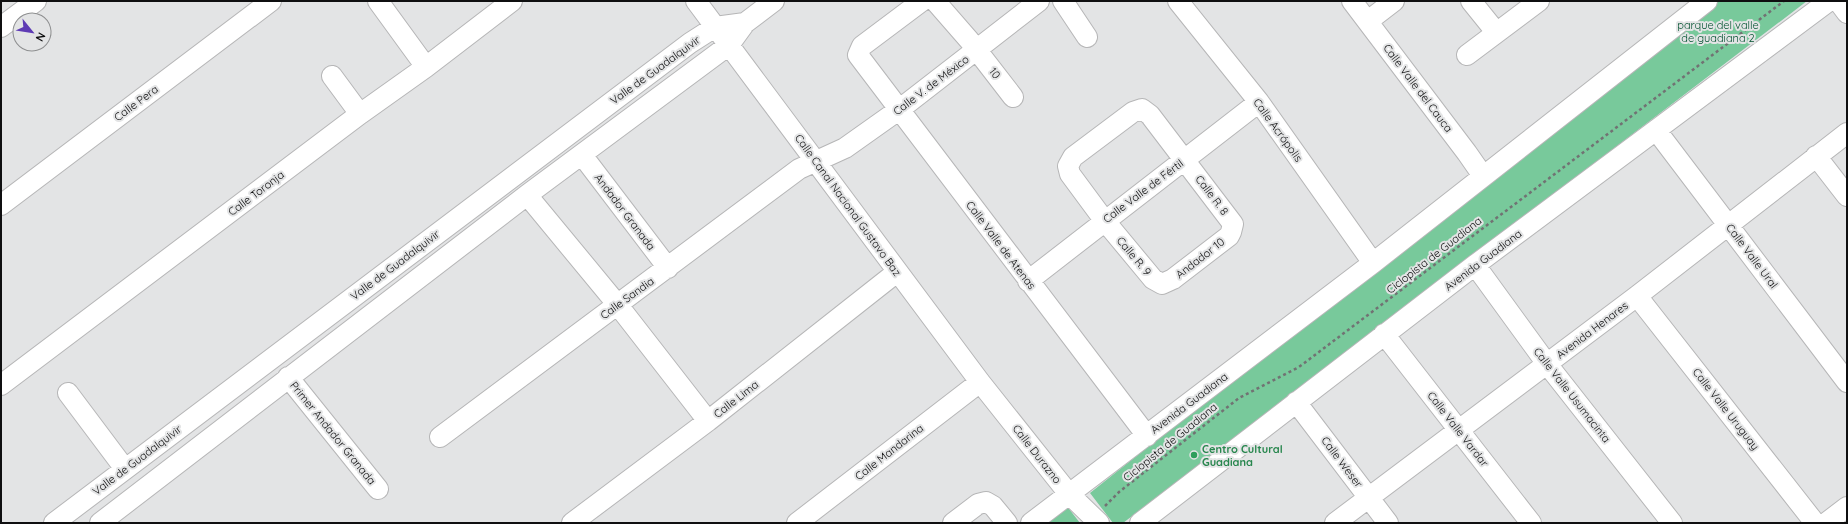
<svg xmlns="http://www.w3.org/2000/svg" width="1848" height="524" viewBox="0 0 1848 524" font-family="Quicksand,sans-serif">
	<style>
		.green { fill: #78c99b }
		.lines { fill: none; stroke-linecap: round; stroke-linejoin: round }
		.minor-casing { stroke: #b6b6b7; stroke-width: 22 }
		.path { stroke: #717273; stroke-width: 2.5; stroke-dasharray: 3 3; stroke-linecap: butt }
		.minor { stroke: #fff; stroke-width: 20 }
		.leisure-dot { fill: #2e9e5b; stroke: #e3e4e5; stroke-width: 1.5 }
		.labels { text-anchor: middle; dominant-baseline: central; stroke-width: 4; stroke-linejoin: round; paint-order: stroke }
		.park-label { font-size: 11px; fill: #035331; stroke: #e3e4e5 }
		.street-label { font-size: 11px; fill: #0f0f10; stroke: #e3e4e5 }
		.leisure-label { font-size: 11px; font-weight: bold; fill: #27864d; stroke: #e3e4e5; text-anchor: start }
	</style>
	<rect width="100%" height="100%" fill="#e3e4e5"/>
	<path class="green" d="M1709,1H1807L1123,523H1113L1090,493Z
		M1066,505L1080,523H1042Z"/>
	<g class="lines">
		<g class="minor-casing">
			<path id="minor" d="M378,1L426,67
				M696,1L980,382L1069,494L1099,523
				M922,1L862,46L858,55L1147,436
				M935,1L969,40L1013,97
				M1063,1L1087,37
				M1178,1L1259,102L1373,263
				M1352,1L1467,153L1483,176
				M1471,1L1496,32
				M1838,1L1847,13
				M1368,21L1394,1
				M1,27L36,1
				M1467,55L1539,1
				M332,76L360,114
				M1142,109L1150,115L1233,224L1231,232L1229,236L1173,279L1162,284L1153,279L1104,220L1070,174L1068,166L1073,157L1133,112Z
				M1656,130L1847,382
				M582,155L668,268
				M1816,156L1847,196
				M527,195L617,304L708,421
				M1,205L271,1
				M1475,265L1547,364L1672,523
				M1028,281L1259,102
				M1637,296L1815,523
				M1384,334L1531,523
				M288,377L378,489
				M1,385L360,114L426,67L512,1
				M68,393L125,469
				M1296,402L1388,523
				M440,437L799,169L845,148L900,109L1039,1
				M54,523L690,43L715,27L745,23
				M100,523L527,195L729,45L745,23L774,1
				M572,523L708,421L897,272
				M797,523L980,382
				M953,523L978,504L986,502L993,506L1007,523
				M1031,523L1373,263L1707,1
				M1140,523L1475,265L1829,1
				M1335,523L1637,296L1847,133
				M1826,523L1847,507"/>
		</g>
		<path class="path" d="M1105,506L1119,492L1239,398L1299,367L1784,1"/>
		<use href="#minor" class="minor"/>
	</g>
	<circle class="leisure-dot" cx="1194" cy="455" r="4"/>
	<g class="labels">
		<g class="park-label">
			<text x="1718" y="25">parque del valle<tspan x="1718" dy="13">de guadiana 2</tspan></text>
		</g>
		<g class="street-label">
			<text transform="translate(655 70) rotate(-36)">Valle de Guadalquivir</text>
			<text transform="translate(995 73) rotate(53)">10</text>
			<text transform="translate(931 85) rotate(-37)">Calle V. de México</text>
			<text transform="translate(1418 88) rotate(53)">Calle Valle del Cauca</text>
			<text transform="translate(136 103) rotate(-37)">Calle Pera</text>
			<text transform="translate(1278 130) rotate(54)">Calle Acrópolis</text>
			<text transform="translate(1143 191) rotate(-37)">Calle Valle de Fértil</text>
			<text transform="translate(256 193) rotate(-37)">Calle Toronja</text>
			<text transform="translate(1212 195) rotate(53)">Calle R. 8</text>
			<text transform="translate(848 205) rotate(54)">Calle Canal Nacional Gustavo Baz</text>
			<text transform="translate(625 212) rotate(53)">Andador Granada</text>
			<text transform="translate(1001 245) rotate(53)">Calle Valle de Atenas</text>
			<text transform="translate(1434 255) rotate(-38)">Ciclopista de Guadiana</text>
			<text transform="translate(1134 256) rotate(50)">Calle R. 9</text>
			<text transform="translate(1752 256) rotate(53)">Calle Valle Ural</text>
			<text transform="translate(1200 258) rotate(-38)">Andador 10</text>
			<text transform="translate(1483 260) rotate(-37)">Avenida Guadiana</text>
			<text transform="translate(395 265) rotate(-37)">Valle de Guadalquivir</text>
			<text transform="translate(627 298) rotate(-36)">Calle Sandia</text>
			<text transform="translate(1592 330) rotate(-37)">Avenida Henares</text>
			<text transform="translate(1572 395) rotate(52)">Calle Valle Usumacinta</text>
			<text transform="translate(736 399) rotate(-38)">Calle Lima</text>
			<text transform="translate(1189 403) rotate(-37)">Avenida Guadiana</text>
			<text transform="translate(1726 409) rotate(52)">Calle Valle Uruguay</text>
			<text transform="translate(1458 429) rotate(52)">Calle Valle Vardar</text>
			<text transform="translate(333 433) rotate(51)">Primer Andador Granada</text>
			<text transform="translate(1170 442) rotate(-39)">Ciclopista de Guadiana</text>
			<text transform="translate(889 452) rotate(-38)">Calle Mandarina</text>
			<text transform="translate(1037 454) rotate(52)">Calle Durazno</text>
			<text transform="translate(137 460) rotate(-37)">Valle de Guadalquivir</text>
			<text transform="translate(1342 462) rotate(53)">Calle Weser</text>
		</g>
		<g class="leisure-label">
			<text x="1202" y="449">Centro Cultural<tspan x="1202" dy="13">Guadiana</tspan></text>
		</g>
	</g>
	<rect width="1848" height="524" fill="none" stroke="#0f0f10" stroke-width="4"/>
	<g transform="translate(32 32) rotate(120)"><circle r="19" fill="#e3e4e5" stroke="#8e8f90"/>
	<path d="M0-3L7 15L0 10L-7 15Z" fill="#5e3bb4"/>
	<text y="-6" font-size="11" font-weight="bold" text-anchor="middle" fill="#0f0f10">N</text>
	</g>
</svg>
